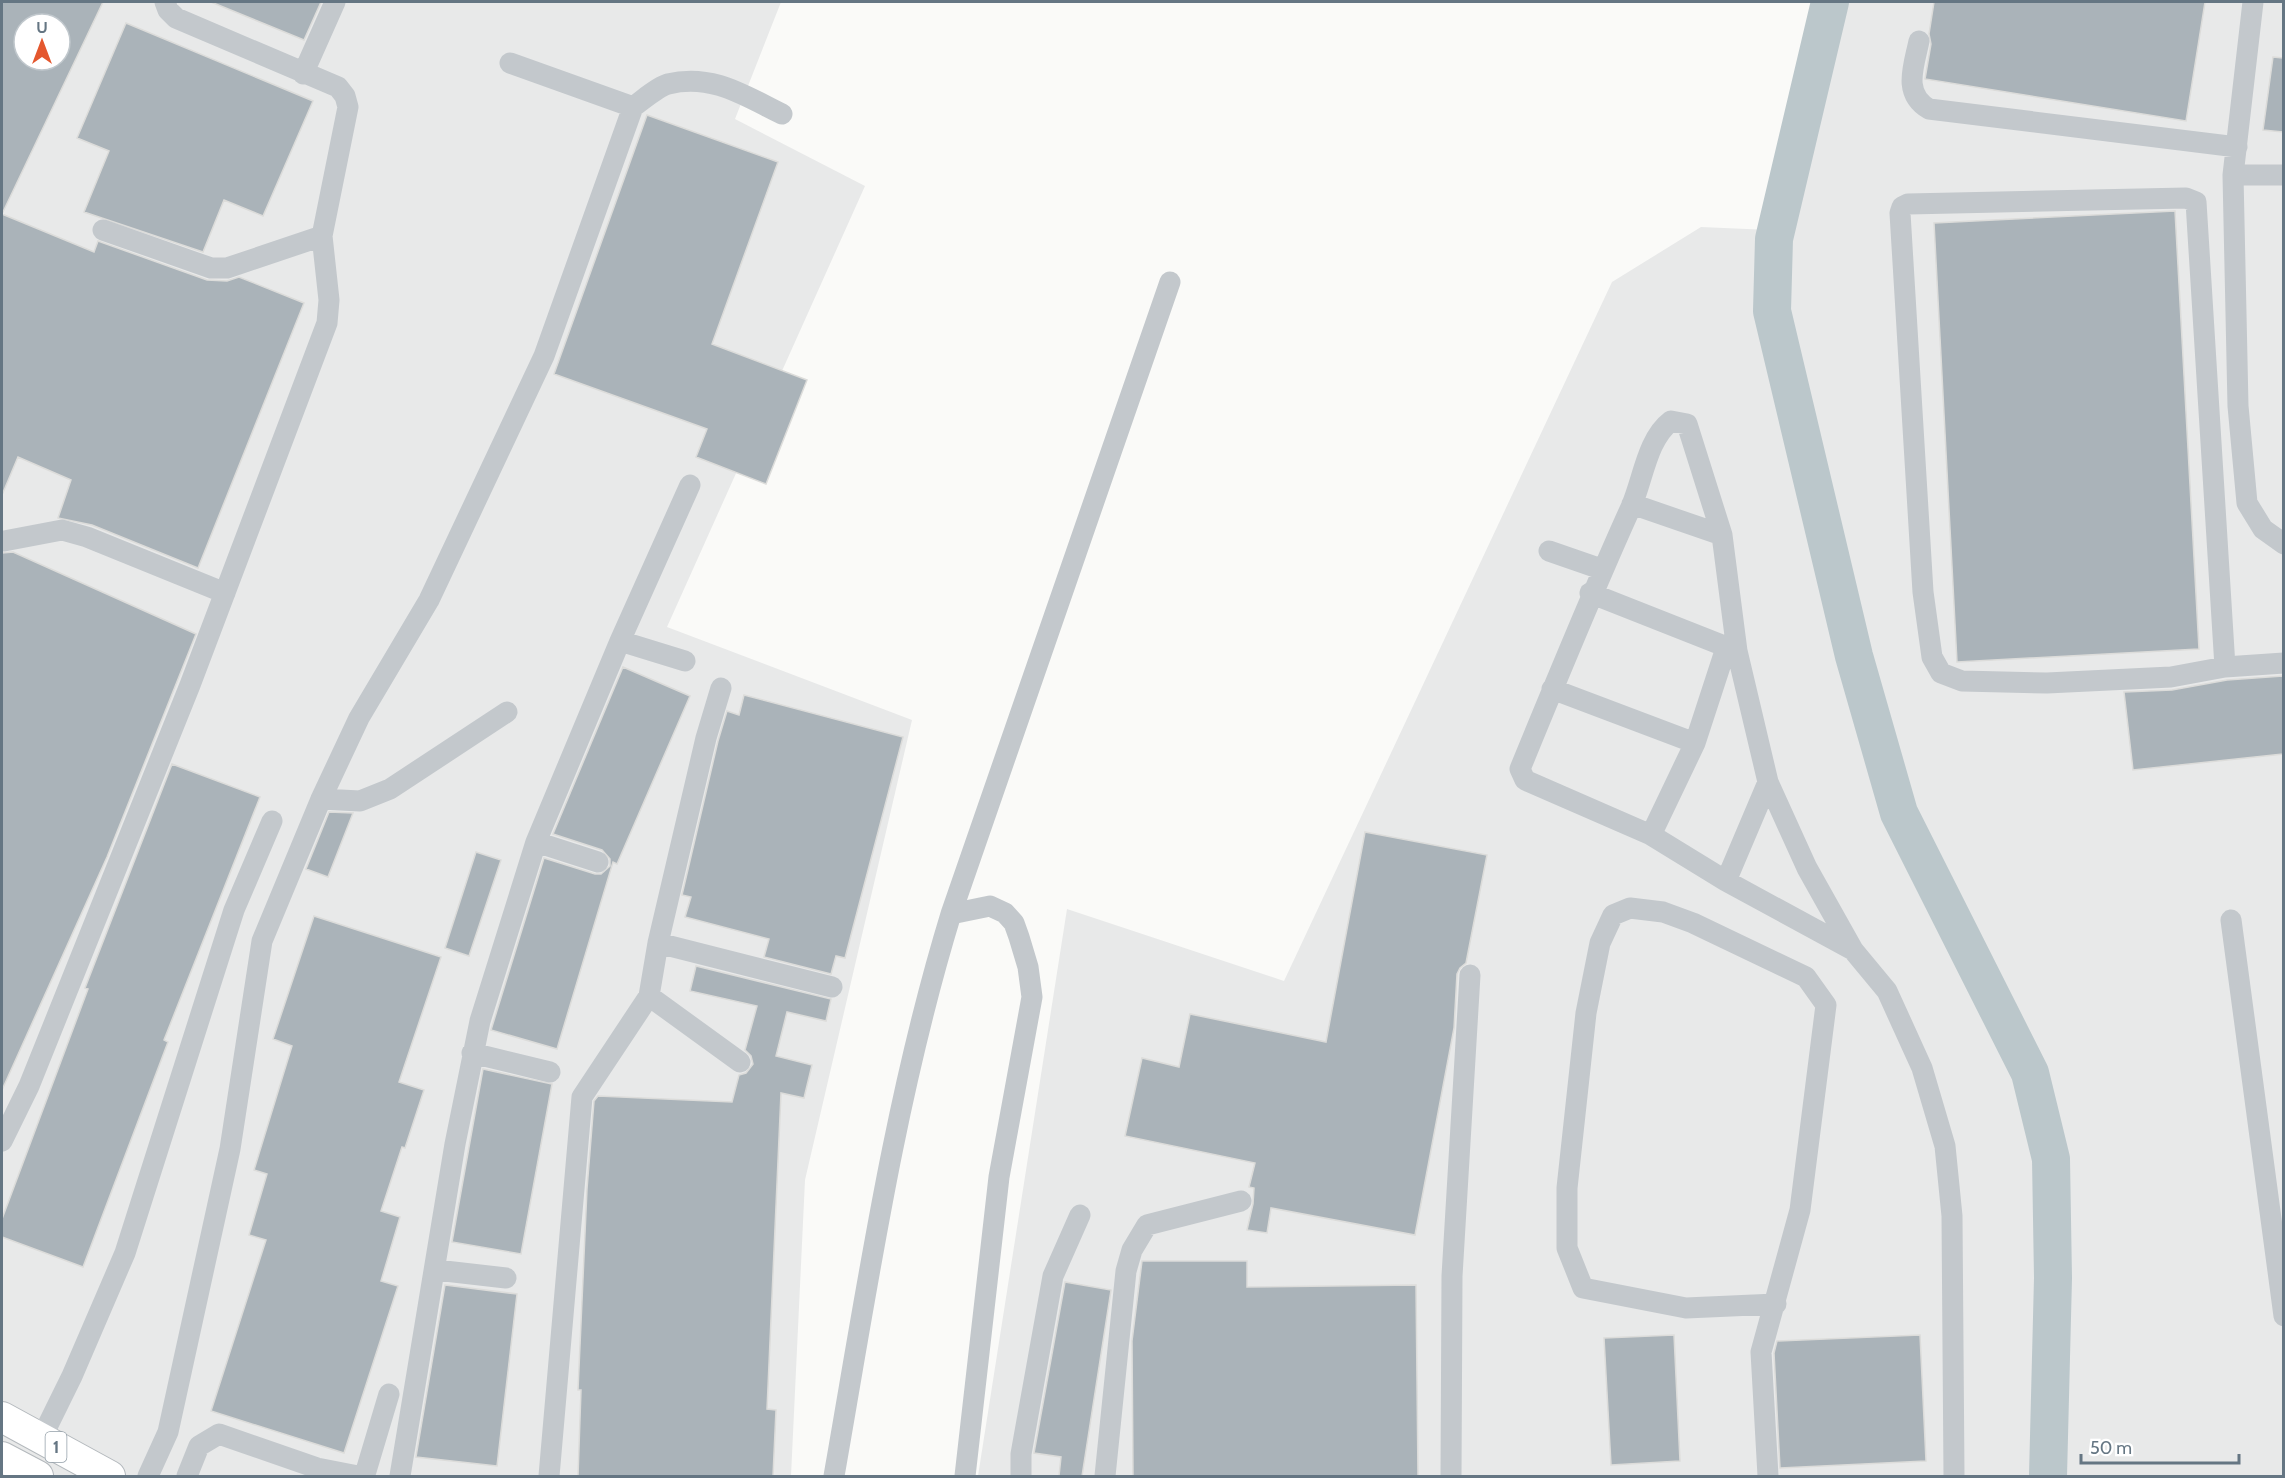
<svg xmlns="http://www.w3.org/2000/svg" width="2285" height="1478" viewBox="0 0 2285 1478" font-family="Cabin,sans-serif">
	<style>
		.built { fill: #e8e9e9; fill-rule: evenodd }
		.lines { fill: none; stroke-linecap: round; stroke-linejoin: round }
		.river { stroke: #bbc7cb; stroke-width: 38 }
		.building { fill: #aab3b9; stroke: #dcdcda; stroke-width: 1.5; fill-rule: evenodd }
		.highway-casing { stroke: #b4b9bd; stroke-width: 32 }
		.minor { stroke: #c3c8cc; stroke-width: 21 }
		.highway { stroke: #fff; stroke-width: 30 }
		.labels { text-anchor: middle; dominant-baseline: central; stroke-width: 6; stroke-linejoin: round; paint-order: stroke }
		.shield { fill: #fff; stroke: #939fa8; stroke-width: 1.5 }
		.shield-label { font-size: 18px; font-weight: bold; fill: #657683 }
	</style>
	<rect width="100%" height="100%" fill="#fafaf8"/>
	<path class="built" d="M2,2H781L735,119L865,186L667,627L912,720L805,1180L791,1476H2ZM24,24H60V60H24Z
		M1847,2H2283V1476H978L1067,909L1284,981L1612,282L1701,227L1770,230Z"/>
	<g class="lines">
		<path class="river" d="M1830,2L1774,239L1772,311L1854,656L1899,813L2030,1073L2051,1159L2053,1278L2048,1476"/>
	</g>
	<path class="building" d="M2,2H103L2,214L94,252L98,241L207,280L227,281L239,277L304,303L198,568L92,525L58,518L71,480L18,457L2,495ZM24,24H60V60H24Z
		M211,2H321L304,40Z
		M1934,2H2205L2186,121L1925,79L1931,44L1929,34Z
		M126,23L313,101L263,216L224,200L203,252L84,212L109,151L77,138Z
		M2273,57L2283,58V132L2263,130Z
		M647,115L778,162L712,344L807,380L766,484L696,457L707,429L554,374Z
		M2175,211L2199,649L1957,662L1934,223Z
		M13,552L196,634L107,857L2,1090V553Z
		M623,667L690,696L617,864L613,862L557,1049L491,1030L544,858L595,874H601L610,866V859L602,850L553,834Z
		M2283,676V754L2133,770L2124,692L2172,690L2227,680Z
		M744,695L903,737L845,958L836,956L831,974L764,957L769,939L685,917L691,897L682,895L718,741L727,711L739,715Z
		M172,764L260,797L164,1040L168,1042L83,1267L2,1237V1219L88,989L85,988Z
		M329,812L353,813L328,877L306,869Z
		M1365,832L1487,855L1466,963L1460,968L1457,974L1454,1028L1415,1235L1271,1208L1267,1233L1247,1230L1253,1204L1254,1188L1249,1187L1255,1163L1125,1136L1142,1058L1179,1067L1190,1014L1326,1042Z
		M476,852L501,860L469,956L445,948Z
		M314,916L441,957L399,1082L424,1090L405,1148L402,1147L381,1211L400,1217L381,1281L398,1286L344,1453L211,1411L266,1240L249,1235L267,1174L254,1170L292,1046L273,1039Z
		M696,966L831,999L826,1021L787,1012L776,1056L812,1065L804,1098L781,1093L767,1409L776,1410L773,1476H578L581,1390H578L587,1189L594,1101L598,1096L732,1102L739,1075L746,1073L753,1064L751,1056L745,1050L757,1006L690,991Z
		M483,1069L552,1084L521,1254L452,1242Z
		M1142,1261H1247V1287L1416,1285L1418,1476H1133L1132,1341Z
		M1065,1282L1111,1290L1082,1476H1059L1061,1457L1034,1453Z
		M445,1285L517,1294L497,1466L416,1457Z
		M1674,1335L1680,1461L1611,1465L1604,1338Z
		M1920,1335L1926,1461L1780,1468L1774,1353L1777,1341Z"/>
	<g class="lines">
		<g class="highway-casing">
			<path id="highway" d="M2,1417L110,1476
				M2,1457L38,1476"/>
		</g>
		<path class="minor" d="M165,2L168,10L176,18L338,87L345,96L348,107L322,236
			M2253,2L2233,175L2238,406L2247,503L2263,529L2284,544
			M1919,41C1914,66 1902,93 1929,109L2237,147
			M510,63L633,107
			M303,74L335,2
			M2233,175H2284
			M1632,504L1722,535
			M4,541L62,530L87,537L225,593
			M1549,551L1601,569
			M1590,593L1737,651
			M620,641L685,661
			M2225,667L2196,202L2186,198L1908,204L1902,207L1900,213L1923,592L1932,657L1941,673L1962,681L2047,683L2171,677L2225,667L2284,663
			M1552,689L1695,743
			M321,799L360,801L390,789L507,712
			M1651,835L1695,743L1726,648
			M536,842L598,862
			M1726,881L1768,782
			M951,914L990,906L1005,913L1014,923L1019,937L1028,967L1032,997L999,1177L965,1476
			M2231,920L2284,1316
			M658,943L832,987
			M1853,950L1726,881L1651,835L1525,780L1520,769C1556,681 1592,593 1631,507C1643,480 1647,439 1671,421L1687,424L1722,535L1737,651L1768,782L1807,868L1853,950L1887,991L1922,1068L1945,1146L1952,1216L1954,1476
			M649,996L740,1062
			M472,1053L550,1072
			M2,1141L29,1086L190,685L327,323L329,300L322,236L227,268H211L103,230
			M436,1270L506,1278
			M41,1439L72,1376L125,1253L234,910L272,821
			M148,1476L168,1432L230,1149L262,941L321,799L359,718L429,600L544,356L633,107C643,100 657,87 668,84C712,73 745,96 782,114
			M187,1476L199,1446L219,1434L317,1468L358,1476L366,1471L389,1394
			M400,1476L455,1144L480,1021L536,842L620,641L690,485
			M549,1476L582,1097L649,996L658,943L706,738L721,688
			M834,1476C867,1288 895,1097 951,914L1170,282
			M1021,1476V1454L1053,1276L1080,1215
			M1105,1476L1126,1271L1132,1250L1147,1225L1241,1201
			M1451,1476L1452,1276L1470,975
			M1768,1476L1761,1352L1800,1210L1826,1005L1806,977L1693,923L1663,912L1630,908L1613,915L1600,943L1586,1013L1567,1188V1248L1583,1288L1686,1308L1776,1304"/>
		<use href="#highway" class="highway"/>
	</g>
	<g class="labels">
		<rect class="shield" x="45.5" y="1432" width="21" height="30" rx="4.5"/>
		<g class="shield-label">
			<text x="56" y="1447">1</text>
		</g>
	</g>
	<rect width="2285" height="1478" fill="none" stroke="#657683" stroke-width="6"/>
	<g transform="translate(42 42)"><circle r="28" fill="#ffffff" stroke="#c1c8cd" stroke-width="1.5"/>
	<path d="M0-4.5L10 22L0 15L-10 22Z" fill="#e4572e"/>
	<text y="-9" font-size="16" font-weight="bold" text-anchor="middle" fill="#657683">U</text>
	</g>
	<path d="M2081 1454v9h158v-9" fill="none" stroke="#657683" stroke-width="3"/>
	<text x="2090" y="1454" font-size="18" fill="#657683" stroke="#ffffff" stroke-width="4.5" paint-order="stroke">50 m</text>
</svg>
